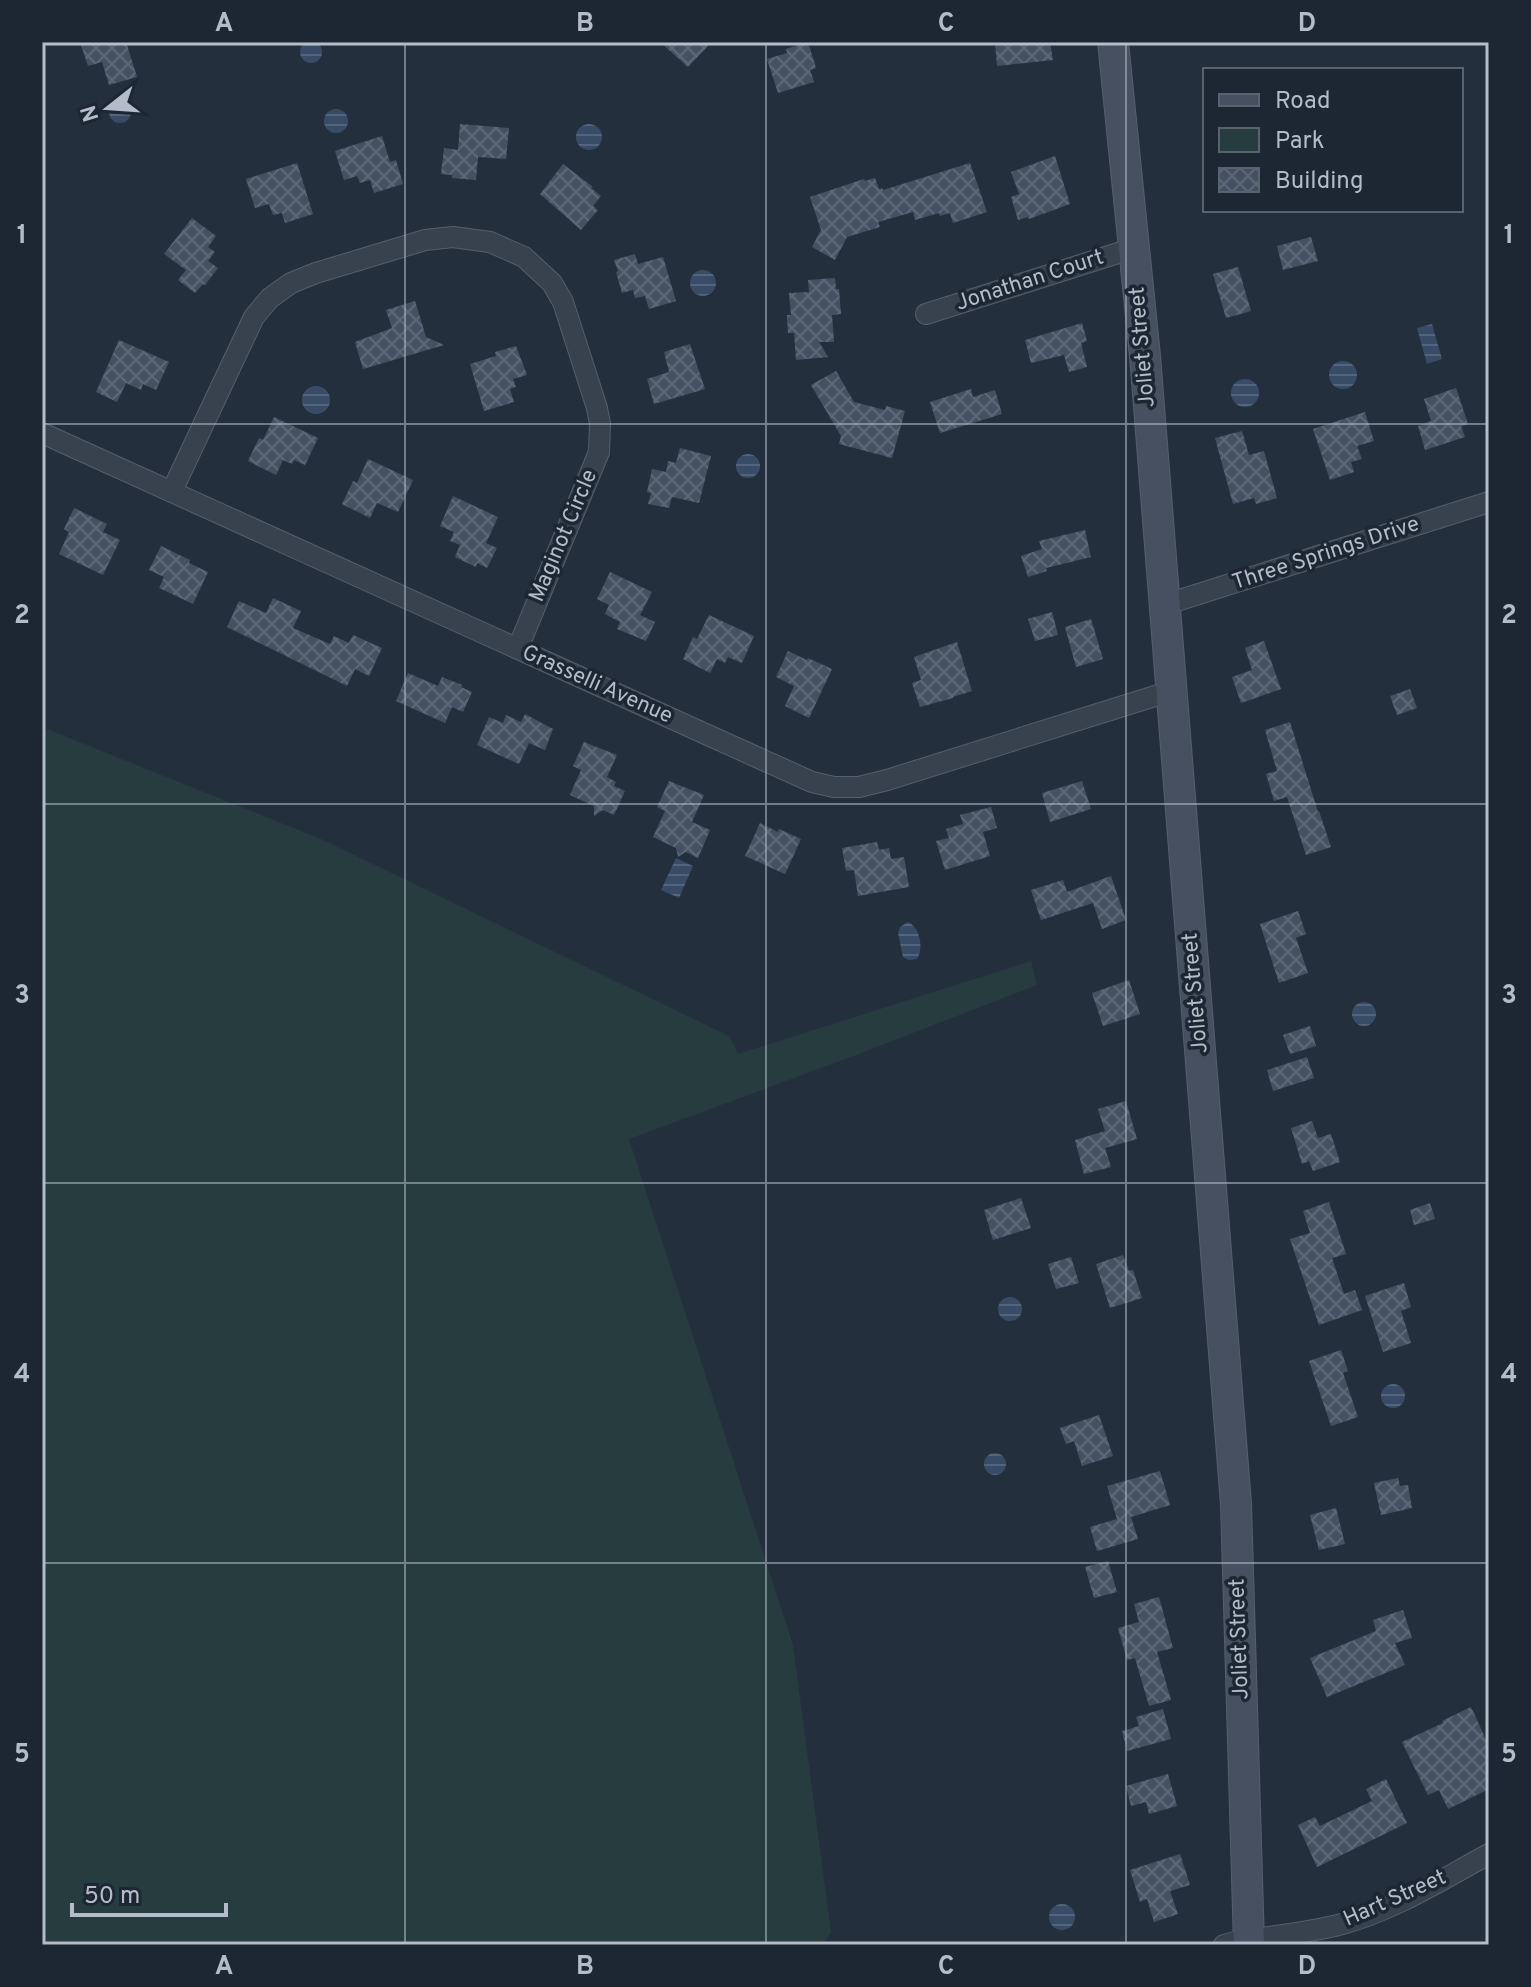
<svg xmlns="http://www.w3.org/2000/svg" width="1531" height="1987" viewBox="0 0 1531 1987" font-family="Overpass,sans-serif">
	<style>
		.green { fill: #263c3f }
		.water { fill: url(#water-rules) }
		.building { fill: url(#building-cross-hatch) }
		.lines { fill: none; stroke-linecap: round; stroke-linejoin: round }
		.street-casing { stroke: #565f6c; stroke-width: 22 }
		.secondary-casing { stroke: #565f6c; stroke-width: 32 }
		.street { stroke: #38414e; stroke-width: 20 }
		.secondary { stroke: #465061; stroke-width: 30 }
		.grid { fill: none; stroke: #b4bcc9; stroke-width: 2; stroke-opacity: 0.55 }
		.labels { text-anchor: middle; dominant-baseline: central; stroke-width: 7; stroke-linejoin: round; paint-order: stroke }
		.street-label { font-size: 22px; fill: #b4bcc9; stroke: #1d2633 }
		.neatline { fill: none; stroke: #b4bcc9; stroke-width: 3 }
		.grid-label { font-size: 26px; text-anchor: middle; font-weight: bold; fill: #b4bcc9 }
	</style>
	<defs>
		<pattern id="water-rules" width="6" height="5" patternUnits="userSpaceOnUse" patternTransform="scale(2)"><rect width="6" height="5" fill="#394c67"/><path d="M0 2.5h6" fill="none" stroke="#53647b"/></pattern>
		<pattern id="building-cross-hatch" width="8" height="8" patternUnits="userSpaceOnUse" patternTransform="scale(2)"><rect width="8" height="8" fill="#455162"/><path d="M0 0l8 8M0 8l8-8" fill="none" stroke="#5d6877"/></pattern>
	</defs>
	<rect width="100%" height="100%" fill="#242f3e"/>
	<path class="green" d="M42,727L321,839L729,1036L738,1054L1031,961L1037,985L851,1057L629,1139L793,1645L831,1932L822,1945H42Z"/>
	<path class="water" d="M300 52a11 11 0 1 1 22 0a11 11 0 1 1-22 0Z
		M109 112a11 11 0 1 1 22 0a11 11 0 1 1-22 0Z
		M324 121a12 12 0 1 1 24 0a12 12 0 1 1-24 0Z
		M576 137a13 13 0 1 1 26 0a13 13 0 1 1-26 0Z
		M690 283a13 13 0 1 1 26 0a13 13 0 1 1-26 0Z
		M1432,324L1442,359L1427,364L1417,328Z
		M1329 375a14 14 0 1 1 28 0a14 14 0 1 1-28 0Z
		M1231 393a14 14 0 1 1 28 0a14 14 0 1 1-28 0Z
		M302 400a14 14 0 1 1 28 0a14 14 0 1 1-28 0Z
		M736 466a12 12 0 1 1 24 0a12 12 0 1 1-24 0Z
		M676,858L693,866L679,898L661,890Z
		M908,922C920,927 924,949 917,959L909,960L903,957L898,933L900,927Z
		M1352 1014a12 12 0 1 1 24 0a12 12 0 1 1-24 0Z
		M998 1309a12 12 0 1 1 24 0a12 12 0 1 1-24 0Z
		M1381 1396a12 12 0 1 1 24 0a12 12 0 1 1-24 0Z
		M984 1464a11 11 0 1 1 22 0a11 11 0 1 1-22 0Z
		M1049 1917a13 13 0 1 1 26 0a13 13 0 1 1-26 0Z"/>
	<path class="building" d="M80,42H126L137,77L109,85L102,62L88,66Z
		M660,42H712L688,67Z
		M808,42L816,68L810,70L814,82L778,93L767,59L787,53L786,49Z
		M995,42H1050L1053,60L997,66Z
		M460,124L509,128L506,159L478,157L476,180L452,178V175L441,174L444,148L458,150Z
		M382,136L390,162L396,160L403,184L374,193L370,180L360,183L357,176L344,180L335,151Z
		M1055,156L1070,204L1029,219L1028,217L1018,220L1011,197L1019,194L1011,172Z
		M297,163L313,214L285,223L282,213L273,215L269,204L255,208L246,179Z
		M970,163L987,212L953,223L950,213L940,216L939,213L915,220L913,212L878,222L880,227L847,237L835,260L812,247L821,230L810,197L864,179L865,181L875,178L879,189L882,188L883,190Z
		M563,164L593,187L591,188L601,196L593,206L598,210L581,230L540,194Z
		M192,218L216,236L208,247L215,252L208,261L218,268L205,285L203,284L195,293L178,280L186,270L164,254Z
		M1311,237L1318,261L1283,270L1277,246Z
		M635,254L638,264L663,257L676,301L649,309L645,296L635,298L633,290L622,293L616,272L618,271L614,260Z
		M1238,267L1251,311L1226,318L1213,274Z
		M835,278L836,289H839L841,314L832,315L834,342H819L828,357L796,360L794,333H788L787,315H791L789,293L809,292L808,280Z
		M415,301L426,337L444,345L363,369L355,342L392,328L386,310Z
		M1082,323L1087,341L1081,343L1087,367L1069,372L1064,355L1031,363L1025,340Z
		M119,340L169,362L156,390L143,384L141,390L126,383L117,402L96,392Z
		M690,344L705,389L654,404L647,379L669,372L664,352Z
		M516,346L527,375L513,379L516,387L510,389L514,402L484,411L470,364L496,356L495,352Z
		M836,371L854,402L885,410L886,406L905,411L892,458L839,444L841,436L811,385Z
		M1456,388L1468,424L1461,426L1465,437L1425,450L1418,426L1431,421L1424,399Z
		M971,389L973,397L995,390L1002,414L940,433L930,402Z
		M1365,412L1374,441L1357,446L1362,459L1351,462L1354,472L1330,480L1313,429Z
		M274,417L318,438L305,465L294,460L292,464L283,460L276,475L248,461L259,438L263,440Z
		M1242,431L1249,455L1264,451L1277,498L1256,504L1254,498L1233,504L1215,438Z
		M680,448L711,456L699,503L672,497L669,508L648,504L651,493L647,492L652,469L666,472L668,461L676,463Z
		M368,459L413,480L398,512L377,503L370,518L342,504L353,481L357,483Z
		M453,496L498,517L486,543L497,548L487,568L477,563L476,567L455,557L460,545L450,541L454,532L440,526Z
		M74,508L107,524L103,532L120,540L103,575L59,554L69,532L64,529Z
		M1085,530L1091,557L1046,568L1047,571L1028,577L1021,556L1042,549L1039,541Z
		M161,546L190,560L189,563L208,572L193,604L159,588L164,577L149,570Z
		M610,572L652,592L640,615L655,622L646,641L617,629L620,622L605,614L609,605L597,599Z
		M273,598L301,611L293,628L330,644L334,636L349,643L353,635L382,648L369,676L355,669L347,686L227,627L239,601L266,613Z
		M1052,612L1058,635L1035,641L1028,619Z
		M709,615L754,636L742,663L728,657L725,663L717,659L710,673L683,659L693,637L697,639Z
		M1091,619L1103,659L1076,667L1065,627Z
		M1264,641L1281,689L1241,703L1232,677L1252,670L1245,648Z
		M957,642L972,691L953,697V698L920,707L912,683L921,680L914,657Z
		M788,651L807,660L808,658L832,669L809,718L785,706L794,686L776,677Z
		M408,673L438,686L442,677L462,685L461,687L472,692L463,712L452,707L445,723L396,701Z
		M1410,689L1417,708L1397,715L1390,696Z
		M525,714L553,729L545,750L529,743L519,764L477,745L489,717L503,723L506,715L521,722Z
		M1290,722L1318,812L1319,811L1331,847L1306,855L1287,797L1274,801L1266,774L1277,771L1265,730Z
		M584,742L617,755L607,777L616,782L614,786L625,791L614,815L603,810L594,816V806L570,795L581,770L573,766Z
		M669,781L704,795L692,822L710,830L698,858L686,852L678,857L676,848L653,837L665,811L657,807Z
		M1082,781L1091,809L1050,822L1042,793Z
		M991,807L997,828L983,832L990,856L945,870L936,841L949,838L946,829L963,824L960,815Z
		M760,823L778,832L779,829L801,839L785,874L745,856Z
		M877,842L879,850L889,848L891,859L904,857L909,887L858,896L854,870L846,871L842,848Z
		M1111,876L1126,920L1102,929L1093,903L1041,920L1031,890L1063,880L1067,892Z
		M1298,911L1306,934L1296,938L1308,973L1279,983L1260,924Z
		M1129,980L1140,1014L1103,1026L1092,993Z
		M1310,1026L1316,1046L1290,1054L1283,1035Z
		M1307,1057L1314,1078L1273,1091L1267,1070Z
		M1126,1101L1137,1139L1105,1148L1111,1167L1084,1174L1075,1140L1105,1131L1098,1109Z
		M1312,1121L1318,1138L1331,1134L1340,1162L1313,1171L1309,1161L1302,1164L1291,1128Z
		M1021,1198L1031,1228L993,1240L984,1210Z
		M1329,1202L1346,1254L1332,1258L1344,1294L1355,1290L1362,1310L1319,1325L1290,1239L1310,1233L1303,1211Z
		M1430,1203L1435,1219L1414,1225L1410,1210Z
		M1123,1255L1129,1271L1133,1270L1142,1298L1110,1308L1096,1264Z
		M1071,1257L1079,1283L1056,1289L1048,1264Z
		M1404,1283L1411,1307L1401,1311L1411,1343L1383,1352L1365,1296Z
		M1341,1350L1348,1371L1343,1373L1358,1417L1331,1426L1309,1361Z
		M1099,1415L1113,1456L1082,1466L1074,1441L1066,1444L1060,1428Z
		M1160,1471L1170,1505L1131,1517L1138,1539L1097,1551L1090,1527L1117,1519L1107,1486Z
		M1398,1478L1400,1486L1408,1485L1412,1508L1381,1515L1374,1483Z
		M1336,1508L1345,1544L1319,1550L1310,1515Z
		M1108,1561L1117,1592L1094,1598L1085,1567Z
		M1159,1597L1173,1648L1157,1652L1171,1700L1149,1706L1135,1658L1127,1660L1118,1628L1139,1622L1134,1604Z
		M1403,1610L1412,1638L1395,1643L1405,1665L1327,1697L1310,1658L1376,1631L1373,1620Z
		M1471,1707L1489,1746V1789L1448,1809L1439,1790L1428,1795L1402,1742L1443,1723L1442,1721Z
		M1163,1709L1171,1739L1127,1751L1122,1731L1139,1726L1136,1717Z
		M1168,1774L1177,1806L1149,1814L1146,1802L1131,1806L1126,1786Z
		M1386,1779L1407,1823L1317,1867L1298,1825L1315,1817L1320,1826L1372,1801L1366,1789Z
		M1180,1854L1190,1885L1170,1891L1178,1914L1154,1922L1147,1899L1140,1902L1130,1870Z"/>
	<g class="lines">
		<g class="street-casing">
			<path id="street" d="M926,314L1134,248
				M42,433L710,736L812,782L834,787H859L887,780L1171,691
				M172,491L254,317L270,298L291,283L316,273L425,240L453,237L490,242L524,257L552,283L563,302L597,408L600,424L599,452L518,648
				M1164,605L1489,502
				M1249,1940C1280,1935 1312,1932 1342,1924C1394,1910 1441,1880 1489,1854
				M1224,1945L1249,1938"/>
		</g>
		<g class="secondary-casing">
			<path id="secondary" d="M1113,42L1145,356L1236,1504L1249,1945"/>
		</g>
		<use href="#street" class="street"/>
		<use href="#secondary" class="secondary"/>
	</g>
	<path class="grid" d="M405,42V1945M766,42V1945M1126,42V1945M42,424H1489M42,804H1489M42,1183H1489M42,1563H1489"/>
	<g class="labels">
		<g class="street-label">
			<text transform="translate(1030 281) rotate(-18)">Jonathan Court</text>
			<text transform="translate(1143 347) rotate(-95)">Joliet Street</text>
			<text transform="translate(564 536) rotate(-67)">Maginot Circle</text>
			<text transform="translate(1326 554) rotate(-18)">Three Springs Drive</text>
			<text transform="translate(597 685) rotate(24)">Grasselli Avenue</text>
			<text transform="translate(1196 993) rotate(-95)">Joliet Street</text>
			<text transform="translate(1240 1639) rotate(-92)">Joliet Street</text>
			<text transform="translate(1395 1899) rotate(-24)">Hart Street</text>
		</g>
	</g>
	<rect width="1531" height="1987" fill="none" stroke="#1d2633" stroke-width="88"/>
	<rect x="1203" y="68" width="260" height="144" fill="#1d2633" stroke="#59626f" stroke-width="2"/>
	<rect x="1219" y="94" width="40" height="12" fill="#465061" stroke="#59626f" stroke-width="2"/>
	<text x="1275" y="108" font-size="24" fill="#b4bcc9">Road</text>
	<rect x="1219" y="128" width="40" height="24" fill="#263c3f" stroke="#59626f" stroke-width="2"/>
	<text x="1275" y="148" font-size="24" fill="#b4bcc9">Park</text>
	<rect x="1219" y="168" width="40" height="24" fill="url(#building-cross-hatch)" stroke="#59626f" stroke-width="2"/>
	<text x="1275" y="188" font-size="24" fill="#b4bcc9">Building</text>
	<g transform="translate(108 108) rotate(253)" stroke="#1d2633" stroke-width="6" paint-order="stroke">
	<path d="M0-6L14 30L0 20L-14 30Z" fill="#b4bcc9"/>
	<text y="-12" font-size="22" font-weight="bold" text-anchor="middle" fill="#b4bcc9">N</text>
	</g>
	<path d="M72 1903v12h154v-12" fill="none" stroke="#b4bcc9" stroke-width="4"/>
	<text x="84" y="1903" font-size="24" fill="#b4bcc9" stroke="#1d2633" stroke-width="6" paint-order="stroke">50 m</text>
	<rect x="44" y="44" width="1443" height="1899" class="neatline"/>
	<g class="grid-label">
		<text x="224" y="31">A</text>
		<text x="585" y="31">B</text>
		<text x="946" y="31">C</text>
		<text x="1307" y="31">D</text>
		<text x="22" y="243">1</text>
		<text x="1509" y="243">1</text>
		<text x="22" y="623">2</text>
		<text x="1509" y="623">2</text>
		<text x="22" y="1003">3</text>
		<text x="1509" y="1003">3</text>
		<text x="22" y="1382">4</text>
		<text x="1509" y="1382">4</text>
		<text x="22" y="1762">5</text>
		<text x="1509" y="1762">5</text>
		<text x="224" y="1974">A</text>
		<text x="585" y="1974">B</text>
		<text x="946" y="1974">C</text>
		<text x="1307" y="1974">D</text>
	</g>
</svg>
